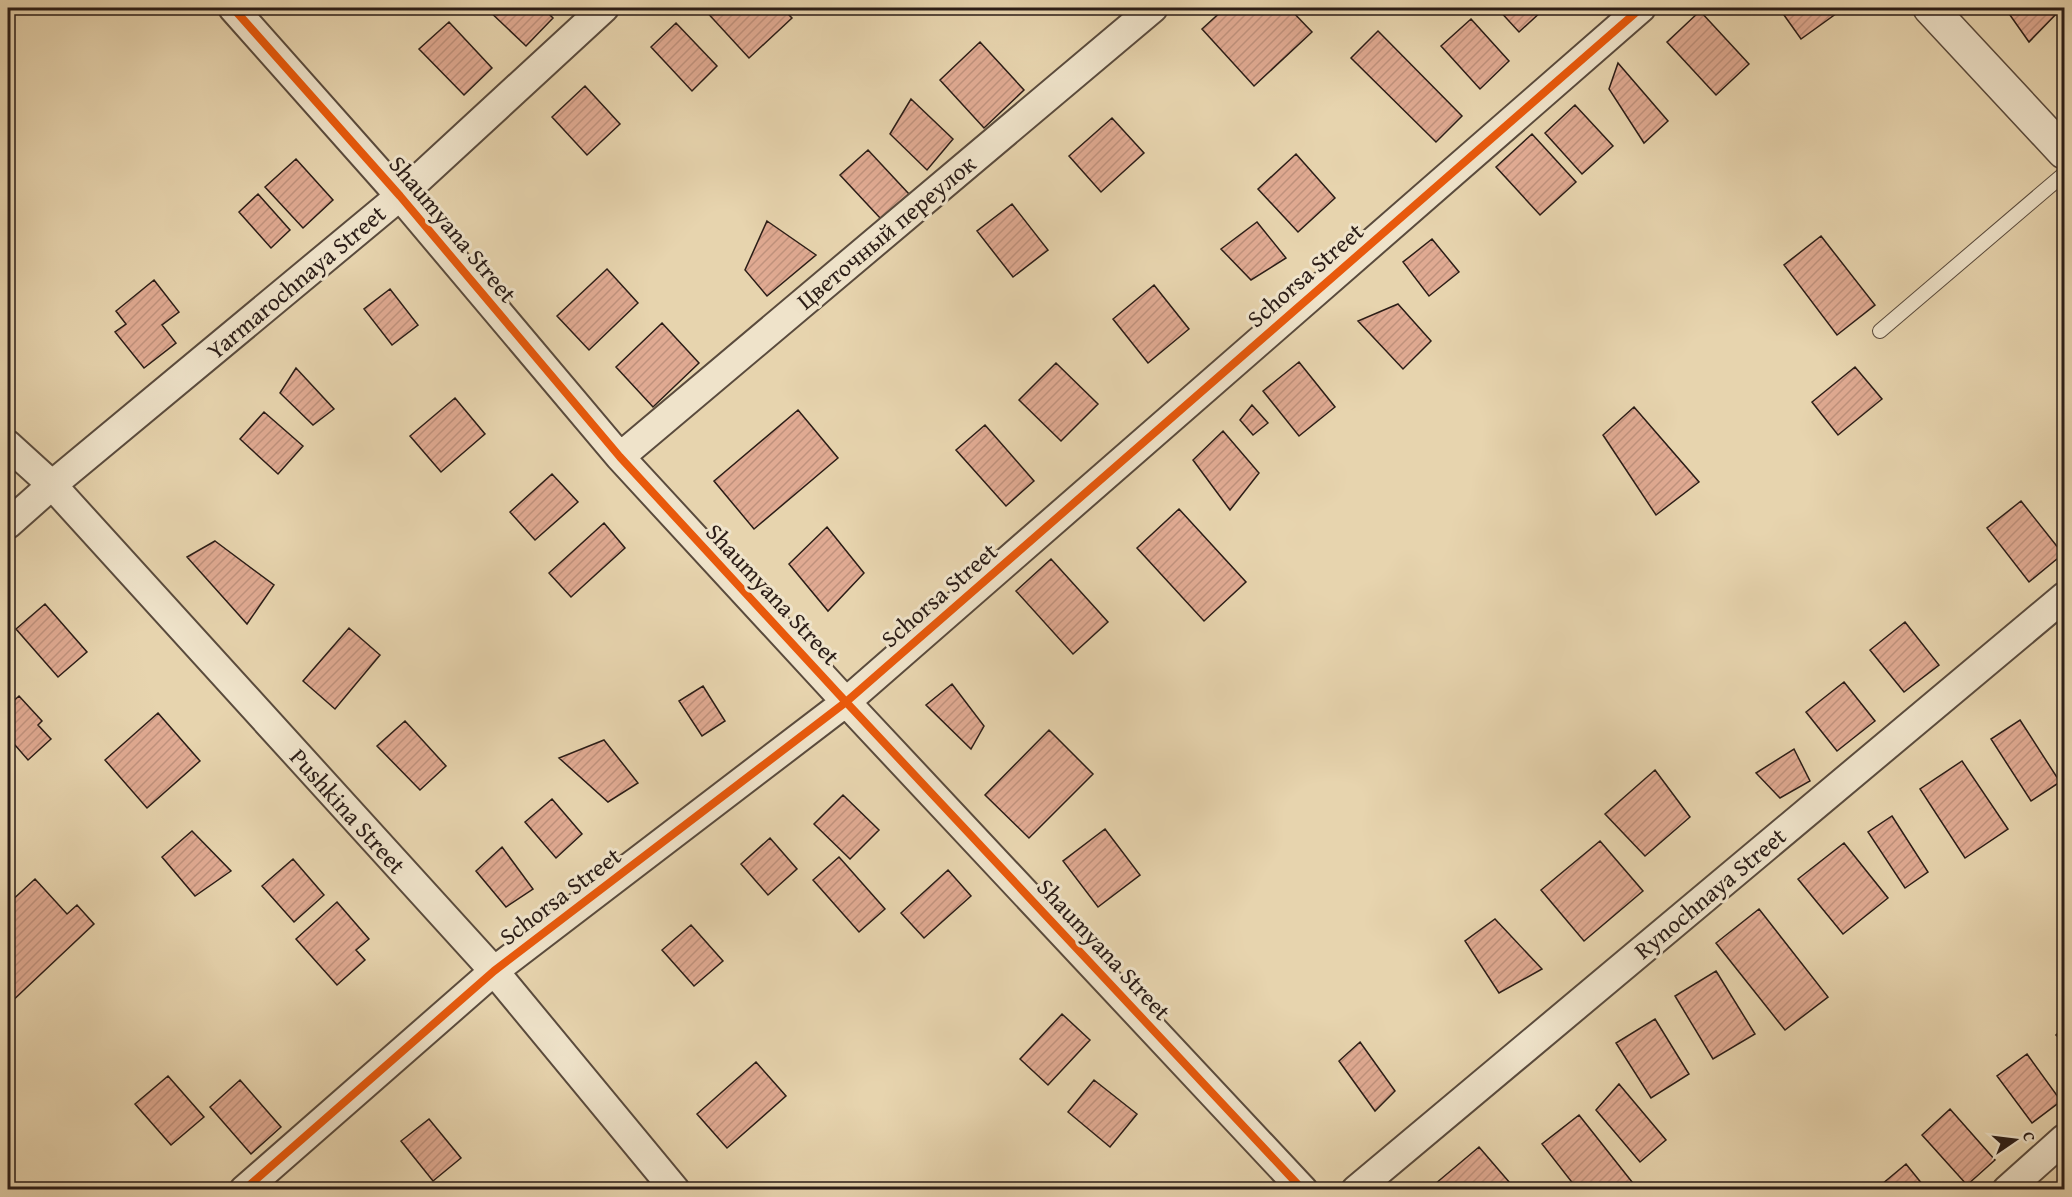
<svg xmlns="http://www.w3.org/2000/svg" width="2072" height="1197" viewBox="0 0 2072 1197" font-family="'Gentium Book Plus',serif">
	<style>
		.building { fill: url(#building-hatch); stroke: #2b1d17; stroke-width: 1.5 }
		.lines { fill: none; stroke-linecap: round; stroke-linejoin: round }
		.service-casing { stroke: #5a4b3d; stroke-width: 16 }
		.minor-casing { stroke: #5a4b3d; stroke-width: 32 }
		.tertiary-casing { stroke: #5a4b3d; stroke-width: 36 }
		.service { stroke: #efe3ca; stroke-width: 14 }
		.minor { stroke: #efe3ca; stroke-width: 28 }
		.tertiary { stroke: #efe3ca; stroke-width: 33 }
		.cycleway-casing { stroke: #efe3ca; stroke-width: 11 }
		.cycleway { stroke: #e8590c; stroke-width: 8 }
		.labels { text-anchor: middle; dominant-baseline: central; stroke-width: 6; stroke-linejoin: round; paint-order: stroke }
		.street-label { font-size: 24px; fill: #2b1d17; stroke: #efe3ca }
	</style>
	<defs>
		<pattern id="building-hatch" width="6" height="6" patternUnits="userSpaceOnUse" patternTransform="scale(1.5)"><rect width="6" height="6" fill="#e0aa92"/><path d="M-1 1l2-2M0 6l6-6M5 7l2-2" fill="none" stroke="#c0927d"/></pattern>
	</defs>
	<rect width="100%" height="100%" fill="#e7d4ae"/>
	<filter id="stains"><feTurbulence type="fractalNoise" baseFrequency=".00333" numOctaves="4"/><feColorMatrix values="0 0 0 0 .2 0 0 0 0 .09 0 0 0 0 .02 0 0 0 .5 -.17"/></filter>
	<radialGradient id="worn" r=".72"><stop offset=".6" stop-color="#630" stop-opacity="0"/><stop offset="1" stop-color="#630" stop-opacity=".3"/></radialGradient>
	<path class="building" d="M486,8H543L553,18L526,46Z
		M703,8H782L792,18L749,58Z
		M1225,8H1289L1312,32L1254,86L1202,29Z
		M1497,8H1541L1543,10L1519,32Z
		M1779,8H1844L1801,39Z
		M2005,8H2062L2029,42Z
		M1700,11L1749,64L1716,95L1667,42Z
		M1471,19L1509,61L1480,89L1441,46Z
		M449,22L492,68L464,95L419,49Z
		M676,23L717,66L692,91L651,47Z
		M1378,31L1462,116L1436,142L1351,58Z
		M980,42L1024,90L984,128L940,80Z
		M1618,63L1668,121L1644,143L1609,89Z
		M585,86L620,124L587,155L552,117Z
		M911,99L953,139L927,170L890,134Z
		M1575,105L1613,146L1582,174L1545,133Z
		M1112,118L1144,153L1101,192L1069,156Z
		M1532,134L1576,182L1540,215L1496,167Z
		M868,150L909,194L881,219L840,175Z
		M1296,154L1335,198L1298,232L1258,189Z
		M296,159L333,200L303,228L265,187Z
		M258,194L290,230L271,248L239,212Z
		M1012,204L1048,250L1013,277L977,231Z
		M767,221L816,255L767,296L745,270Z
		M1257,222L1286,258L1251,280L1221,249Z
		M1821,236L1875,305L1837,335L1784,265Z
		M1432,239L1459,272L1429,296L1403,262Z
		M607,269L638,303L589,350L557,316Z
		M154,280L179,312L162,325L176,343L144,368L115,332L126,324L116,311Z
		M1154,285L1189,329L1148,363L1113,319Z
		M390,289L418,325L392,345L364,309Z
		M1398,304L1431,341L1403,369L1358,321Z
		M662,323L699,363L653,407L616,367Z
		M1299,362L1335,407L1299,436L1263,391Z
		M1056,363L1098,404L1061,441L1019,400Z
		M1855,367L1882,399L1838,435L1812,402Z
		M296,368L334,409L313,425L280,393Z
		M455,398L485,434L441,472L410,436Z
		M1252,405L1268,423L1253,435L1240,420Z
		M1634,407L1699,482L1656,515L1603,435Z
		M798,410L838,458L754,529L714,481Z
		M264,412L303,446L278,474L240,439Z
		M985,425L1034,481L1006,506L956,450Z
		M1223,431L1259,473L1230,510L1193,460Z
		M552,474L578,502L535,540L510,512Z
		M2021,501L2063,554L2029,582L1987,528Z
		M1179,509L1246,582L1204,621L1137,548Z
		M604,523L625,548L571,597L549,573Z
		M827,527L864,573L828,611L789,564Z
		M215,541L274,585L247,624L187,557Z
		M1051,559L1108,622L1073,654L1016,591Z
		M45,604L87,652L58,677L16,629Z
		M1905,622L1939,665L1904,692L1870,650Z
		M349,628L380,655L335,709L303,681Z
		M1844,682L1875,721L1837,751L1806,712Z
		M952,684L984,726L971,749L926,705Z
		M703,686L725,721L702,736L679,701Z
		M19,696L42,721L38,725L51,739L28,760L8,737V706Z
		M158,713L200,761L147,808L105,760Z
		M2020,720L2060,782L2031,801L1991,739Z
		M405,721L446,766L420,790L377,746Z
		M1049,730L1093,774L1029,838L985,795Z
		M604,740L638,783L608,802L559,758Z
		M1794,749L1810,781L1780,798L1756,773Z
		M1962,761L2008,829L1965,858L1920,789Z
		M1655,770L1690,817L1645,856L1605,814Z
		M843,795L879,830L850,859L814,824Z
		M552,799L582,834L556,858L525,822Z
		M1892,816L1928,872L1905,888L1868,832Z
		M1105,829L1140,875L1098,907L1063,861Z
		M192,831L231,871L195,896L162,857Z
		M770,838L797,869L768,895L741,864Z
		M1600,841L1643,891L1584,941L1541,890Z
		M1844,843L1888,898L1843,934L1798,879Z
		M502,847L533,889L506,907L476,871Z
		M839,857L885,909L859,932L813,880Z
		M293,859L324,895L294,922L262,886Z
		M948,870L971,896L924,938L901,913Z
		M35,879L67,914L77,905L94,924L8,1005V904Z
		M337,902L369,939L356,950L365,960L337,985L296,939Z
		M1759,909L1828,997L1785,1030L1716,943Z
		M1495,919L1542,969L1499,993L1465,941Z
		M691,925L723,961L694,986L662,950Z
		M1716,971L1755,1034L1713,1059L1675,996Z
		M1062,1014L1090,1040L1048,1085L1020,1059Z
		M1655,1019L1689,1074L1651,1098L1616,1043Z
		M2064,1027V1043L2056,1035Z
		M1360,1042L1395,1091L1375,1111L1339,1061Z
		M2027,1054L2061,1101L2032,1123L1997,1076Z
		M756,1062L786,1096L727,1148L697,1114Z
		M168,1076L204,1117L171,1145L135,1104Z
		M240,1080L281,1127L251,1154L210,1107Z
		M1094,1080L1137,1114L1110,1147L1068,1112Z
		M1619,1084L1666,1140L1640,1162L1596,1110Z
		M1950,1109L1995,1160L1967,1185L1922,1135Z
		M1579,1115L1636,1187L1633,1190H1578L1542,1144Z
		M429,1119L461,1158L433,1181L401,1141Z
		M1479,1147L1516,1190H1440L1435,1184Z
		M1906,1164L1927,1190H1875Z"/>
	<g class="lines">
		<g class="service-casing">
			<path id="service" d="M1880,331L2064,174"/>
		</g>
		<g class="minor-casing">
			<path id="minor" d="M233,8L400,196L620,457L846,702L1303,1190
				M8,445L52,485L494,971L675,1190
				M620,457L1153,8
				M8,524L52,485L400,196L604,8
				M244,1190L494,971L846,702L1641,8
				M1356,1190L2064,597
				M2007,1190L2064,1139"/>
		</g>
		<g class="tertiary-casing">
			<path id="tertiary" d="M1930,8L2064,152"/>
		</g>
		<use href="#service" class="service"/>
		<use href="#minor" class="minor"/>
		<use href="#tertiary" class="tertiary"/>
		<g class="cycleway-casing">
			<path id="cycleway" d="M233,8L400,196L620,457L846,702L1303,1190
				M244,1190L494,971L846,702L1641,8"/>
		</g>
		<use href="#cycleway" class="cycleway"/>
	</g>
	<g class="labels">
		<g class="street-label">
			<text transform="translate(453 229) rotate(50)">Shaumyana Street</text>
			<text transform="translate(886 232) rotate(-40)">Цветочный переулок</text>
			<text transform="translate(1305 275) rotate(-41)">Schorsa Street</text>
			<text transform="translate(296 282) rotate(-40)">Yarmarochnaya Street</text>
			<text transform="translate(773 594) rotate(47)">Shaumyana Street</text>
			<text transform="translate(939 595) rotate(-41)">Schorsa Street</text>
			<text transform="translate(348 811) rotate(48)">Pushkina Street</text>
			<text transform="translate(1710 893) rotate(-40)">Rynochnaya Street</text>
			<text transform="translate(560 896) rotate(-37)">Schorsa Street</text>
			<text transform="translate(1104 949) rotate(47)">Shaumyana Street</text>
		</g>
	</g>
	<rect width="2072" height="1197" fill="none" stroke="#e7d4ae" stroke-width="30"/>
	<rect x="9" y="9" width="2054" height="1179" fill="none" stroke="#2b1d17" stroke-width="3"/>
	<rect x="15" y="15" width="2042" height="1167" fill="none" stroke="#2b1d17" stroke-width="1.5"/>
	<g transform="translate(2015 1140) rotate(76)" stroke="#efe3ca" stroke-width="4.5" paint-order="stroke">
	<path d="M0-4.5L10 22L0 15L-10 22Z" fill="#2b1d17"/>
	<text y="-9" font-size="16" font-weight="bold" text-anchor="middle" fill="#2b1d17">С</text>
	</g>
	<rect width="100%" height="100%" filter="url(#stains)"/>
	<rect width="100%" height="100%" fill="url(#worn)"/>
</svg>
